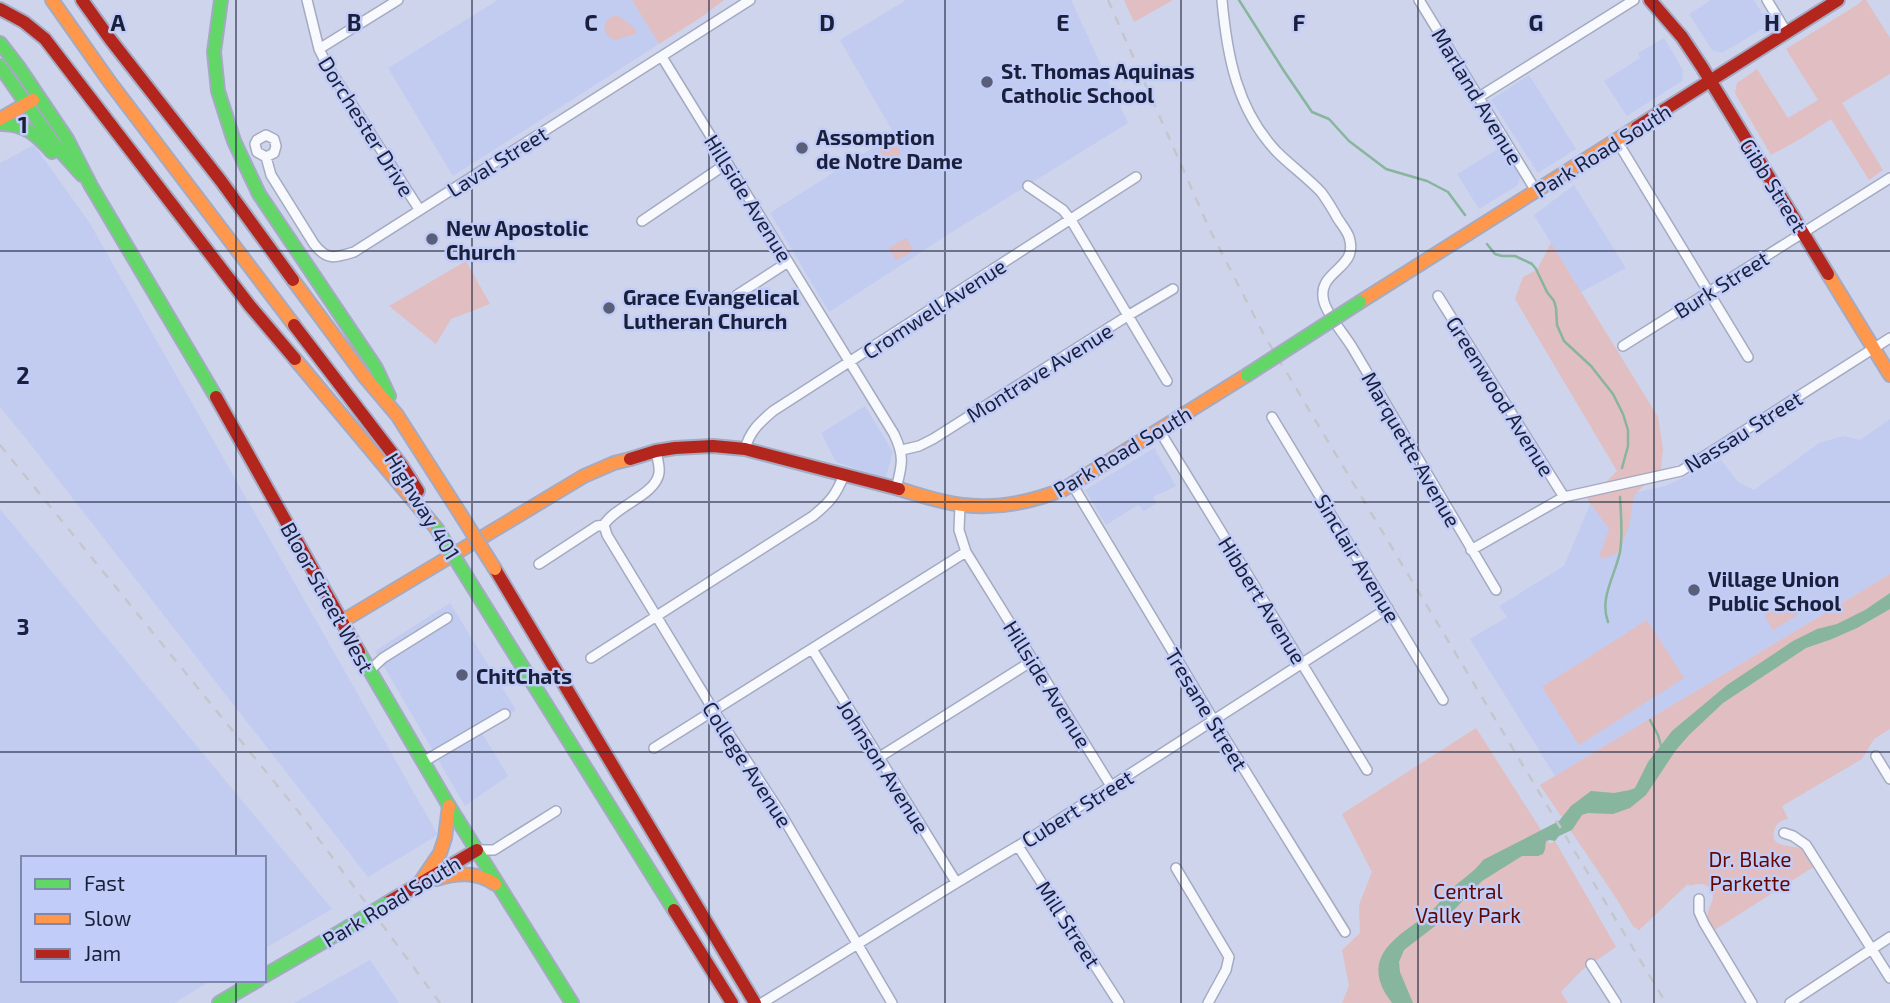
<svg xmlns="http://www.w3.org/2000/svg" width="1890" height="1003" viewBox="0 0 1890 1003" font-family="'Exo 2',sans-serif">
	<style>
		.built { fill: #c2ccf0 }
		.green { fill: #e0bec1 }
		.water { fill: #87b59d }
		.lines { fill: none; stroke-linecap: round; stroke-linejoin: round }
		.stream { stroke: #87b59d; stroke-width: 2.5 }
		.street-casing { stroke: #a4aac1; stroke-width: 12 }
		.fast-casing { stroke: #a4aac1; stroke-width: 16 }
		.slow-casing { stroke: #a4aac1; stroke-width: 16 }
		.jam-casing { stroke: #a4aac1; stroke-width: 16 }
		.street { stroke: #f8f9fc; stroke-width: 9 }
		.fast { stroke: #63d668; stroke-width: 12 }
		.slow { stroke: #ff974d; stroke-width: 12 }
		.jam { stroke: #b3261e; stroke-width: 12 }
		.rail { stroke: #c5c6cd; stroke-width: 2.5; stroke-dasharray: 9 9; stroke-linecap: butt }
		.fast-bridge-casing { stroke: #a4aac1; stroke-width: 16; stroke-linecap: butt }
		.slow-bridge-casing { stroke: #a4aac1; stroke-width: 16; stroke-linecap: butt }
		.fast-bridge { stroke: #63d668; stroke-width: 12 }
		.slow-bridge { stroke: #ff974d; stroke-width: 12 }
		.grid { fill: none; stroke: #1a203b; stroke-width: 2; stroke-opacity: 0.55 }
		.poi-dot { fill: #595f79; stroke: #c1cdf8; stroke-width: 2.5 }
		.labels { text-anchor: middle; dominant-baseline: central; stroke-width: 5; stroke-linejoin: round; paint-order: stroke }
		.poi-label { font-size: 21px; font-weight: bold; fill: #1a203b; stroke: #c1cdf8; text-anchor: start }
		.street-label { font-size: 21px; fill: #1a203b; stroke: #c1cdf8 }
		.park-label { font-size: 21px; fill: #630800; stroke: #c1cdf8 }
		.grid-label { font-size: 23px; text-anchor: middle; font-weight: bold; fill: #1a203b; stroke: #c1cdf8; stroke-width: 5; stroke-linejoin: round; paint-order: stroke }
	</style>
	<rect width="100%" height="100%" fill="#ced4eb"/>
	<path class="built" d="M498,0H632L659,44L453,176L388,68Z
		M906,0H1071L1128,123L952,232L829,312L770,213L894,134L840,40Z
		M1711,0H1754L1769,25L1722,53L1712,50L1689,14Z
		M1664,38L1683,70L1682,81L1627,116L1604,81L1640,58L1638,53Z
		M1529,75L1576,149L1538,173L1491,100Z
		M34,145L89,222L438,835L368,877L24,436L0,407V163Z
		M1503,146L1520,177L1518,185L1479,209L1457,174Z
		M1574,185L1626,268L1581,292L1534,215Z
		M865,406L893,452L885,479L836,462L821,433Z
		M1890,419V574L1555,776L1470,639L1507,617L1499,606L1564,566L1591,502L1665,486L1721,460L1738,482L1754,490L1819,443L1844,436L1860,440Z
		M1154,448L1176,486L1153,497L1156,504L1144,511L1138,505L1106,525L1085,490Z
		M0,509L332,909L264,949V858H23V980H212L174,1003H0Z
		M450,603L516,710L482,733L508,776L465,806L375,651Z
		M370,960L399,1003H294Z"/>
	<path class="green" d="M632,0H724L700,18L659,44Z
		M1124,0H1173L1134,22Z
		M1863,0H1866L1890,38V74L1842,103L1883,170L1869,180L1831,119L1802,138L1771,155L1735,93L1737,83L1757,69L1788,118L1818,100L1786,49L1857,5Z
		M617,15L636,29V34L614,40C600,32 602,19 617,15Z
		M893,139L901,153L890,162L880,152L881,146Z
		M906,238L913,249L908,254L896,260L889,248Z
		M1551,243L1658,417L1663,449L1661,469L1634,495L1629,526L1619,552L1606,558L1599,557L1609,529L1583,493L1596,492L1617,471L1515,299L1523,277L1537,270Z
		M466,261L490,304L451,319L436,344L389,306Z
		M1890,574V729L1874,739L1862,759L1782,806L1788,819C1782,820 1777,822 1775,828C1767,849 1792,844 1801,849C1807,852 1811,860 1815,866L1713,931C1710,926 1707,920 1708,914C1708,908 1713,902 1713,896C1712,883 1699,882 1690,886L1688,884L1638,931L1636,927L1634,928L1618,901L1540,785Z
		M1790,599L1799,614L1773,630L1764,615Z
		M1647,620L1684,678L1579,745L1542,687Z
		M1476,728L1550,844L1555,841L1616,947L1582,970L1561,992L1568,1003H1342L1349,986L1342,950L1360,933L1359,905L1372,872L1342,814Z"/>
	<path class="water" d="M1890,593V609L1857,628L1832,639L1806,648L1723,703L1689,735L1676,750L1646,795L1630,808L1613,814L1588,813L1582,815L1572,830L1559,836L1555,841L1550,840L1546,841L1545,849L1543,854L1538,856H1522L1482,881L1448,916L1404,950L1399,962L1400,972L1413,1003H1392C1388,997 1383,991 1381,984C1368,949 1407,931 1429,913C1439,905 1445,894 1455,886C1465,877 1475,871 1483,860L1559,821L1571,806L1591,791L1614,793L1630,790L1635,788L1648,762L1672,731L1727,685L1793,641L1817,629L1837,624L1865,610Z"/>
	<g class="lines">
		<path class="stream" d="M1239,0L1284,71L1312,112L1329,119L1349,141L1386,169L1427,181L1448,192L1465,215
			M1487,244L1495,254L1502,256H1515L1532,264L1536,269L1547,292L1554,301L1556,308L1557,325L1564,341L1591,366L1613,394L1623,414L1628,430V446L1622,468
			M1608,622C1599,598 1615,576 1620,552C1623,534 1621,515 1620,497
			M1650,720L1658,735L1661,746"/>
		<g class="street-casing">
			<path id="street" d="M307,0L319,49L328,67L419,209
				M1222,0C1227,56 1237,110 1277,152C1291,166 1308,178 1321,192C1327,200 1333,210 1338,219C1342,225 1347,231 1349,237C1360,270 1315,270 1324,302C1328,316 1344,334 1352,347L1496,590
				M1419,0L1536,191
				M1767,0L1787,33
				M319,49L398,0
				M662,57L894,434C905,457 902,465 896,489
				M1479,97L1634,0
				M1617,141L1748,357
				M266,157L274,153L276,146L274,139L266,135L257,140L255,144L257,152L266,157L271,175L314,244C327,261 335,258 354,252L750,0
				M1028,186L1063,210L1071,220L1167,381
				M642,221L726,164
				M737,295L788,262
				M1438,296L1564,497
				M1623,346L1890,178
				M1272,417L1443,700
				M1159,430L1367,770
				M745,449C750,431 759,423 773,411L1136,177
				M902,450L919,446L933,439L1129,315L1173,289
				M1072,484L1213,719L1345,932
				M960,505L959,530L966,552L1111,786
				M604,525L607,535L714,711L780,812L892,1003
				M1471,550L1564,497L1681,471L1890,338
				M539,564L597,526L604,525C615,506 656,495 659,473C660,466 657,458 656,451
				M812,649L956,882
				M591,658L813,516C830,502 836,495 844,475
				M369,671L383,658L447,618
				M654,748L966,552
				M1876,756L1890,779
				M878,758L1032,661
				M423,762L505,714
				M1784,833L1793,836L1806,845L1890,978
				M1018,846L1119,1003
				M477,850H494L556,811
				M1176,868L1229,957L1226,970L1208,1003
				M1699,899V912L1704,923L1752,1003
				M1591,964L1616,1003
				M762,1003C848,951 932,896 1018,846L1388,608
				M1790,1003L1890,937"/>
		</g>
		<g class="fast-casing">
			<path id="fast" d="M221,0L214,52L218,91L234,141L259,194L376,368L389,396
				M0,43L20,69L67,139L91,186L216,397
				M0,66L55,145L82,175
				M0,124C24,123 37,135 52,152
				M468,579L674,910
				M359,652L449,806L572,1003
				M264,976L335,935
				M219,1003L258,980"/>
		</g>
		<g class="slow-casing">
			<path id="slow" d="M52,0L109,81L294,325
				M0,119L33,100
				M1828,274L1890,375
				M293,280L364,376L397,415L461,515
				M1360,302L1637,127
				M295,359L437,529
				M899,489C920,495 942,503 963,505C997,509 1032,502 1064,489L1247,375
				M341,622L584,476L614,463L630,459
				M436,879C457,873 476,871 495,884
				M421,881L440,853L445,838L449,806"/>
		</g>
		<g class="jam-casing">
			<path id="jam" d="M82,0L110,39L221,181L293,280
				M1650,0L1682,37L1702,67L1828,274
				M0,9L24,22L45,39L250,306L295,359
				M1637,127L1838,0
				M294,325L402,466L418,491
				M216,397L359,652
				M630,459L656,451L675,448L713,446L745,449L899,489
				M495,569L755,1003
				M387,903L477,850
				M674,910L732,1003"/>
		</g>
		<use href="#street" class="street"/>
		<use href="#fast" class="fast"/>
		<use href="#slow" class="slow"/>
		<use href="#jam" class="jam"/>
		<path class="rail" d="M1108,0L1210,230L1264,335L1666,1003
			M0,445L298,811L440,1003"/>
		<g class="fast-bridge-casing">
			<path id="fast-bridge" d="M1247,375L1360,302
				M437,529L468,579
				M335,935L387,903"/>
		</g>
		<g class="slow-bridge-casing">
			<path id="slow-bridge" d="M461,515L495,569"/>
		</g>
		<use href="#fast-bridge" class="fast-bridge"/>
		<use href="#slow-bridge" class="slow-bridge"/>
	</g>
	<path class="grid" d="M236,0V858M472,0V1003M709,0V1003M945,0V1003M1181,0V1003M1418,0V1003M1654,0V1003M0,251H1890M0,502H1890M0,752H1890M236,980V1003"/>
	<g class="poi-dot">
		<circle cx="987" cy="82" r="7"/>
		<circle cx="802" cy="148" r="7"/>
		<circle cx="432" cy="239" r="7"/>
		<circle cx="609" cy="308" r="7"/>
		<circle cx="1694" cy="590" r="7"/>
		<circle cx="462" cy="675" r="7"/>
	</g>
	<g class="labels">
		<g class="poi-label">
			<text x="1001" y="70">St. Thomas Aquinas<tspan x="1001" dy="24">Catholic School</tspan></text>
			<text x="816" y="136">Assomption<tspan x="816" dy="24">de Notre Dame</tspan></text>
			<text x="446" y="227">New Apostolic<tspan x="446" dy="24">Church</tspan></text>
			<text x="623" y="296">Grace Evangelical<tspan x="623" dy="24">Lutheran Church</tspan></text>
			<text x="1708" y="578">Village Union<tspan x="1708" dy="24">Public School</tspan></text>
			<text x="476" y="675">ChitChats</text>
		</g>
		<g class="street-label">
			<text transform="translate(1478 96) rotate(59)">Marland Avenue</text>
			<text transform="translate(367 126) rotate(58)">Dorchester Drive</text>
			<text transform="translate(1602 150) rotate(-32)">Park Road South</text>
			<text transform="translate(497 161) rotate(-32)">Laval Street</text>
			<text transform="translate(1774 185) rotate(58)">Gibb Street</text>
			<text transform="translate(749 198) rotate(58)">Hillside Avenue</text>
			<text transform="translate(1721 284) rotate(-32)">Burk Street</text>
			<text transform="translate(934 308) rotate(-33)">Cromwell Avenue</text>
			<text transform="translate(1039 372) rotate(-32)">Montrave Avenue</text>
			<text transform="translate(1501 396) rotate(58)">Greenwood Avenue</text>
			<text transform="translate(1743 431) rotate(-32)">Nassau Street</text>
			<text transform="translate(1412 449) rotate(60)">Marquette Avenue</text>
			<text transform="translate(1122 451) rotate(-31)">Park Road South</text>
			<text transform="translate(423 506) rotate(58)">Highway 401</text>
			<text transform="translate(1358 558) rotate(59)">Sinclair Avenue</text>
			<text transform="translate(328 597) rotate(61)">Bloor Street West</text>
			<text transform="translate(1263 600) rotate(58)">Hibbert Avenue</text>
			<text transform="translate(1048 684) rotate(58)">Hillside Avenue</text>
			<text transform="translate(1207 709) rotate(59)">Tresane Street</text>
			<text transform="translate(748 764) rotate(57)">College Avenue</text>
			<text transform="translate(884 766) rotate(58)">Johnson Avenue</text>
			<text transform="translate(1077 808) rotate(-32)">Cubert Street</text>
			<text transform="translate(391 901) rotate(-31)">Park Road South</text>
			<text transform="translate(1069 924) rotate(57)">Mill Street</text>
		</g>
		<g class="park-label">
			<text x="1750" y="858">Dr. Blake<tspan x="1750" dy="24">Parkette</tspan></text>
			<text x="1468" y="890">Central<tspan x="1468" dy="24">Valley Park</tspan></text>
		</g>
	</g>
	<g class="grid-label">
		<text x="118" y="31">A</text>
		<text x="354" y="31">B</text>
		<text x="591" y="31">C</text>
		<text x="827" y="31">D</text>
		<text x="1063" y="31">E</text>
		<text x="1299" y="31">F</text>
		<text x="1536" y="31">G</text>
		<text x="1772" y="31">H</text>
		<text x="23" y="133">1</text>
		<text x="23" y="384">2</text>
		<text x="23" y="635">3</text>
	</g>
	<rect x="21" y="856" width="245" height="126" fill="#c1cdf8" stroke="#7e88ac" stroke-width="2"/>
	<rect x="35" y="879" width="35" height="10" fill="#63d668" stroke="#7e88ac" stroke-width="2"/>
	<text x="84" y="891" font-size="21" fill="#1a203b">Fast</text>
	<rect x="35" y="914" width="35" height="10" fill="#ff974d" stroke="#7e88ac" stroke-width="2"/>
	<text x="84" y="926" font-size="21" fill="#1a203b">Slow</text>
	<rect x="35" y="949" width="35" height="10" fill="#b3261e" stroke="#7e88ac" stroke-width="2"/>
	<text x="84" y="961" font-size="21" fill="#1a203b">Jam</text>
</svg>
